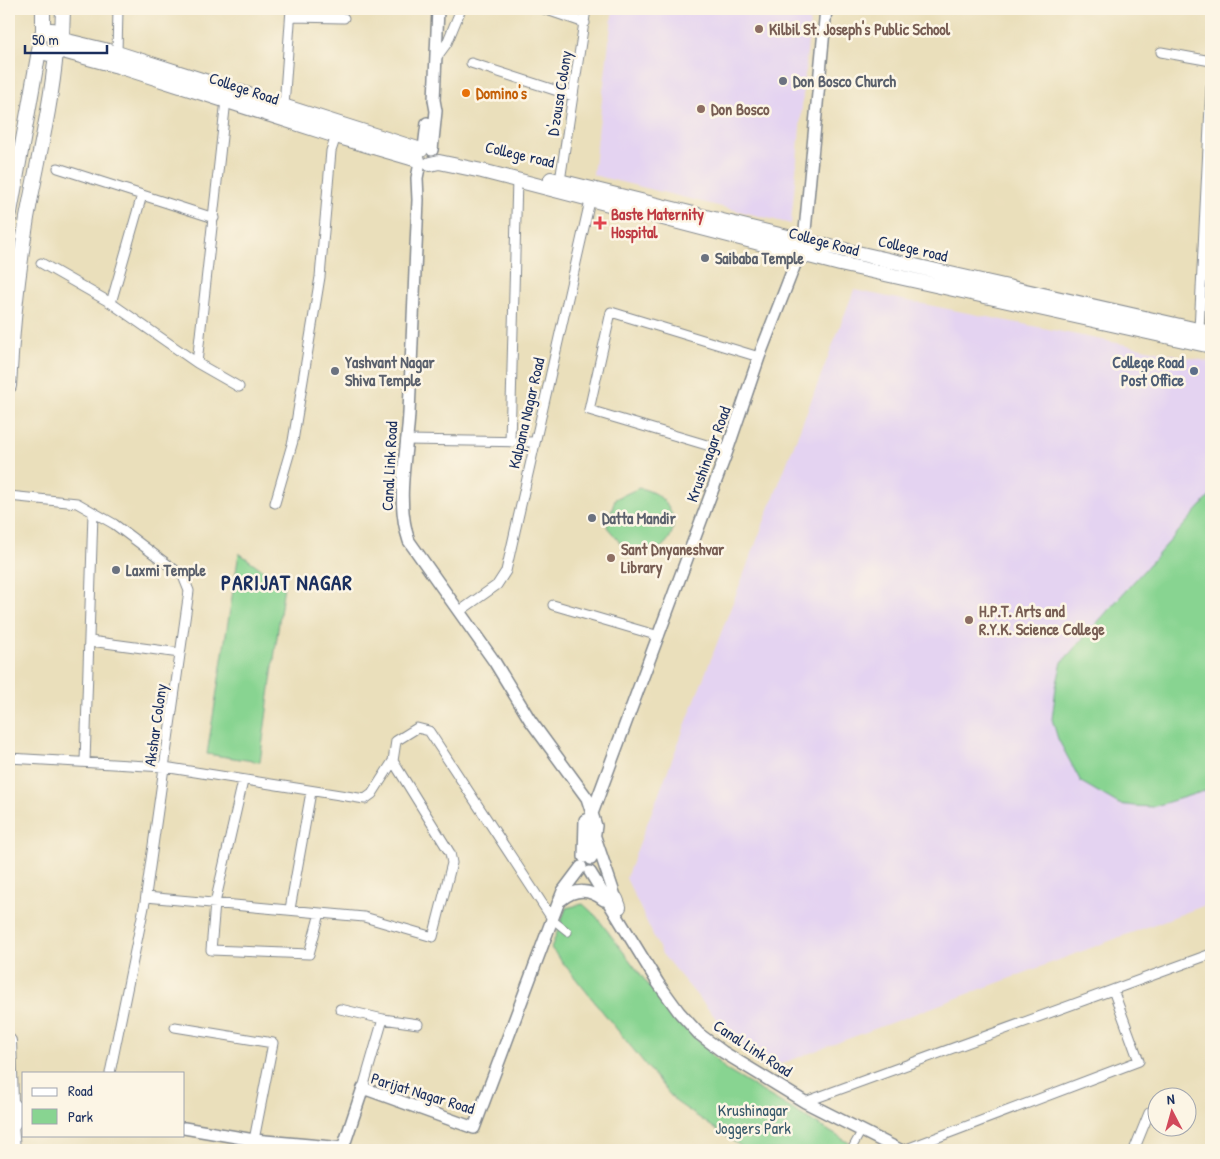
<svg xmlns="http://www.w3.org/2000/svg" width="1220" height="1159" viewBox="0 0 1220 1159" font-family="'Patrick Hand',sans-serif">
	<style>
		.built { fill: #e4d3f1 }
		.green { fill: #88d491; stroke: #528278 }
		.forest { fill: #6eb67b; stroke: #44726c }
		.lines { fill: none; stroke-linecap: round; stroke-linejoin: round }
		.pedestrian-casing { stroke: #82878c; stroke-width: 9 }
		.minor-casing { stroke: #82878c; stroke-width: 11 }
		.tertiary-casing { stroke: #82878c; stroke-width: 14 }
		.secondary-casing { stroke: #82878c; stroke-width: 16 }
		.pedestrian { stroke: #fff; stroke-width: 7 }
		.minor { stroke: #fff; stroke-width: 9 }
		.tertiary { stroke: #fff; stroke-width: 11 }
		.secondary { stroke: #fff; stroke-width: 14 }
		.education-dot { fill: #8d6e63; stroke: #fcf5e5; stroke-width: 2 }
		.worship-dot { fill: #6b7280; stroke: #fcf5e5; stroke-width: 2 }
		.food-dot { fill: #e8710a; stroke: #fcf5e5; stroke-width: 2 }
		.health-dot { fill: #e0444e; stroke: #fcf5e5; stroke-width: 2 }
		.service-dot { fill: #5c6f8a; stroke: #fcf5e5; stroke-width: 2 }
		.labels { text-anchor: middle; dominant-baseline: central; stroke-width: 5; stroke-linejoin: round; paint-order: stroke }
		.education-label { font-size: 16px; font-weight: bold; fill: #785e54; stroke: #fcf5e5; text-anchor: start }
		.worship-label { font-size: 16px; font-weight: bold; fill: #5b616d; stroke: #fcf5e5; text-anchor: start }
		.street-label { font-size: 16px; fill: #1b2f5e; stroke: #fcf5e5 }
		.food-label { font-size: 16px; font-weight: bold; fill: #c56008; stroke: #fcf5e5; text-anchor: start }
		.health-label { font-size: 16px; font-weight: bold; fill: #be3a42; stroke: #fcf5e5; text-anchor: start }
		.service-label { font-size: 16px; font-weight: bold; fill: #4e5e75; stroke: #fcf5e5; text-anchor: end }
		.park-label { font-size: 16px; fill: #36586b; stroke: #fcf5e5 }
		.district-label { font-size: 21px; font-weight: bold; letter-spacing: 1px; fill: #1b2f5e; stroke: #fcf5e5 }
	</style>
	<rect width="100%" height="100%" fill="#fcf5e5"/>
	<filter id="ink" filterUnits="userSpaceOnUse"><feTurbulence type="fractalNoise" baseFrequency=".02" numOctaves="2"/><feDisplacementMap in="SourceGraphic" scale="10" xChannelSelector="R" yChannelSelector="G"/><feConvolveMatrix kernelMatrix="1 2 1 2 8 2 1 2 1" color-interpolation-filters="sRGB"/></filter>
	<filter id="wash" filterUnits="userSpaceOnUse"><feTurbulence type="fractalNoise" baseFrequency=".0096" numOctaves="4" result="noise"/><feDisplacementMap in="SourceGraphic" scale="20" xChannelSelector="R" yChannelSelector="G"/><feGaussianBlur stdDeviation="1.12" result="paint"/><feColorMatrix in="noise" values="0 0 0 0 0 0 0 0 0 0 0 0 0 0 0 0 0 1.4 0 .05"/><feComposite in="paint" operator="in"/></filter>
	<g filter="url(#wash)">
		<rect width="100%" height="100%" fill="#eadfbb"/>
		<path class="built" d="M613,9H811L791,224L593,175Z
			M854,290L1211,362V903L778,1065L741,1048L662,954L626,878Z"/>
		<path class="green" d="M639,488C690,498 682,563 628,552L607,527L615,499Z
			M1211,495V789L1152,807L1134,806L1119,804L1081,782L1058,739L1052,719L1056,687L1062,662Z
			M239,553L284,585L260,762L207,754Z
			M583,904L596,916L650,987L726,1070L861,1150H746L675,1101L551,948L566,908Z"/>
		<path class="forest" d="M316,9H351V13H316Z"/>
	</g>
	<g filter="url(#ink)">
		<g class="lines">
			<g class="pedestrian-casing">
				<path id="pedestrian" d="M553,920L568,932
					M851,1150L862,1130"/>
			</g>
			<g class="minor-casing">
				<path id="minor" d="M544,9L585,23
					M291,17L344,18
					M1161,52L1211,61
					M117,53L118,9
					M436,58L447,43L461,9
					M471,63L573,96
					M226,100L197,363L239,387
					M284,106L291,9
					M58,168L214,218
					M560,181L586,9
					M41,263L111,303L197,363
					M111,303L142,195
					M1199,330L1211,86
					M406,440L535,442
					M510,442L517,179
					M727,451L589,410L611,312L759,357
					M9,496L77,503L114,524L183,576L189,591L145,902L110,1073
					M275,503L293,441L320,277L331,151L336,136
					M553,605L659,636
					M460,611L497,585L506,571L590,201
					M90,641L180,653
					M9,758L164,767L365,799L372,794L393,761
					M85,762L93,513
					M243,781L215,903L211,950L309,954L320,913
					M146,897L364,917L433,937L452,863L450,853L393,761L396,741L417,728L429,731L553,920
					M290,909L311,792
					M340,1009L383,1019L363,1088
					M383,1019L418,1024
					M175,1027L273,1043L254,1140L250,1150
					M805,1102L1211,954
					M904,1150L1139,1061L1113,990
					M1134,1150L1149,1113"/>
			</g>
			<g class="tertiary-casing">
				<path id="tertiary" d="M424,148L427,123
					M432,150L436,111L434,100L438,9
					M420,163L417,178L418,200C415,271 412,342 409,413C407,456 395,500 409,541L494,661L530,720L587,798L596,826L591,859
					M587,827L727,451L759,357L804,241L826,9
					M595,837L616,899
					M584,857L585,820
					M590,872L658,983L679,1012L699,1034L723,1052L805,1102L900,1150
					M561,900C576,888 589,889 604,900
					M184,1128L254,1140L343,1148L363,1088L474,1128L559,901L563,891L581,867"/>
			</g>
			<g class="secondary-casing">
				<path id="secondary" d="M39 42a12 12 0 1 1 24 0a12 12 0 1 1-24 0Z
					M43,34V9
					M62,37L63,9
					M63,40L117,53L421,150
					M59,50L118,66L336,136L418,160
					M430,164L439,162L482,171L840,264L1211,346
					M551,179L804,241L1211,333
					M9,218L40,45
					M9,386C12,330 18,273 27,218C37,163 51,108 56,52
					M616,899L619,907
					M9,1041L11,1102
					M9,1101C19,1108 19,1120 9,1128
					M11,1126L13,1150"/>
			</g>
			<use href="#pedestrian" class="pedestrian"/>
			<use href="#minor" class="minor"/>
			<use href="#tertiary" class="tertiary"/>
			<use href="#secondary" class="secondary"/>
		</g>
	</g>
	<g class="education-dot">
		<circle cx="759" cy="29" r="5"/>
		<circle cx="701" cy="109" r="5"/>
		<circle cx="611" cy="558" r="5"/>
		<circle cx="969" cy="620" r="5"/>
	</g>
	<g class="worship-dot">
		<circle cx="783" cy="81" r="5"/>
		<circle cx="705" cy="258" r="5"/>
		<circle cx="335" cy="371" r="5"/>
		<circle cx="592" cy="518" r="5"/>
		<circle cx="116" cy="570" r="5"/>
	</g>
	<circle class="food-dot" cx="466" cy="93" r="5"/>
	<path class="health-dot" d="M597.5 215.5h5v5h5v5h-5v5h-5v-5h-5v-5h5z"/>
	<circle class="service-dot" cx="1194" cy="371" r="5"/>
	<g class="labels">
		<g class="education-label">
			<text x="769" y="29">Kilbil St. Joseph's Public School</text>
			<text x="711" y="109">Don Bosco</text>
			<text x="621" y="549">Sant Dnyaneshvar<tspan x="621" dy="18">Library</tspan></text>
			<text x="979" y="611">H.P.T. Arts and<tspan x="979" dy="18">R.Y.K. Science College</tspan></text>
		</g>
		<g class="worship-label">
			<text x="793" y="81">Don Bosco Church</text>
			<text x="715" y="258">Saibaba Temple</text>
			<text x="345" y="362">Yashvant Nagar<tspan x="345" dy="18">Shiva Temple</tspan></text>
			<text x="602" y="518">Datta Mandir</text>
			<text x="126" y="570">Laxmi Temple</text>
		</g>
		<g class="street-label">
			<text transform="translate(244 88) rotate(18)">College Road</text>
			<text transform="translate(559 93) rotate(-81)">D'zousa Colony</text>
			<text transform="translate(520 154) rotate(13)">College road</text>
			<text transform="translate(824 241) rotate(15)">College Road</text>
			<text transform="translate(913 248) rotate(13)">College road</text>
			<text transform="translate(526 413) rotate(-77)">Kalpana Nagar Road</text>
			<text transform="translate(708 454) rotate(-70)">Krushinagar Road</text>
			<text transform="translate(389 466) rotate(-87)">Canal Link Road</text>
			<text transform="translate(155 725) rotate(-82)">Akshar Colony</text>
			<text transform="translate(753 1048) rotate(33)">Canal Link Road</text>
			<text transform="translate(423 1093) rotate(17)">Parijat Nagar Road</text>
		</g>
		<g class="food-label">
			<text x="476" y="93">Domino's</text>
		</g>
		<g class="health-label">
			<text x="611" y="214">Baste Maternity<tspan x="611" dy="18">Hospital</tspan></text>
		</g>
		<g class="service-label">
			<text x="1184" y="362">College Road<tspan x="1184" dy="18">Post Office</tspan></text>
		</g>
		<g class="park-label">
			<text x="753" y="1110">Krushinagar<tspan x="753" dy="18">Joggers Park</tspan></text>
		</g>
		<g class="district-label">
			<text x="287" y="582">PARIJAT NAGAR</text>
		</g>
	</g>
	<rect width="1220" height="1159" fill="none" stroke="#fcf5e5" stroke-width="30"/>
	<rect x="22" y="1072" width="162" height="65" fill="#fcf5e5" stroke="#a2a6af"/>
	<rect x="32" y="1088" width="25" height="8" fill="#ffffff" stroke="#a2a6af"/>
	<text x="68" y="1096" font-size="15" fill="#1b2f5e">Road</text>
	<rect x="32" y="1109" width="25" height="15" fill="#88d491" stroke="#a2a6af"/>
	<text x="68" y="1122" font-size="15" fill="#1b2f5e">Park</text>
	<g transform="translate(1172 1112) rotate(354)"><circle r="24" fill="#fcf5e5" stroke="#a2a6af"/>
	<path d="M0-4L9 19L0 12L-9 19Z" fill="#d1495b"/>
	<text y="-8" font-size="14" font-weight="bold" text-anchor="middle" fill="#1b2f5e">N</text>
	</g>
	<path d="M25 45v8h82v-8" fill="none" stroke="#1b2f5e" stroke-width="2.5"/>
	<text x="32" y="45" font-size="15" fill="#1b2f5e" stroke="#fcf5e5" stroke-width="4" paint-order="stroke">50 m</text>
</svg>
